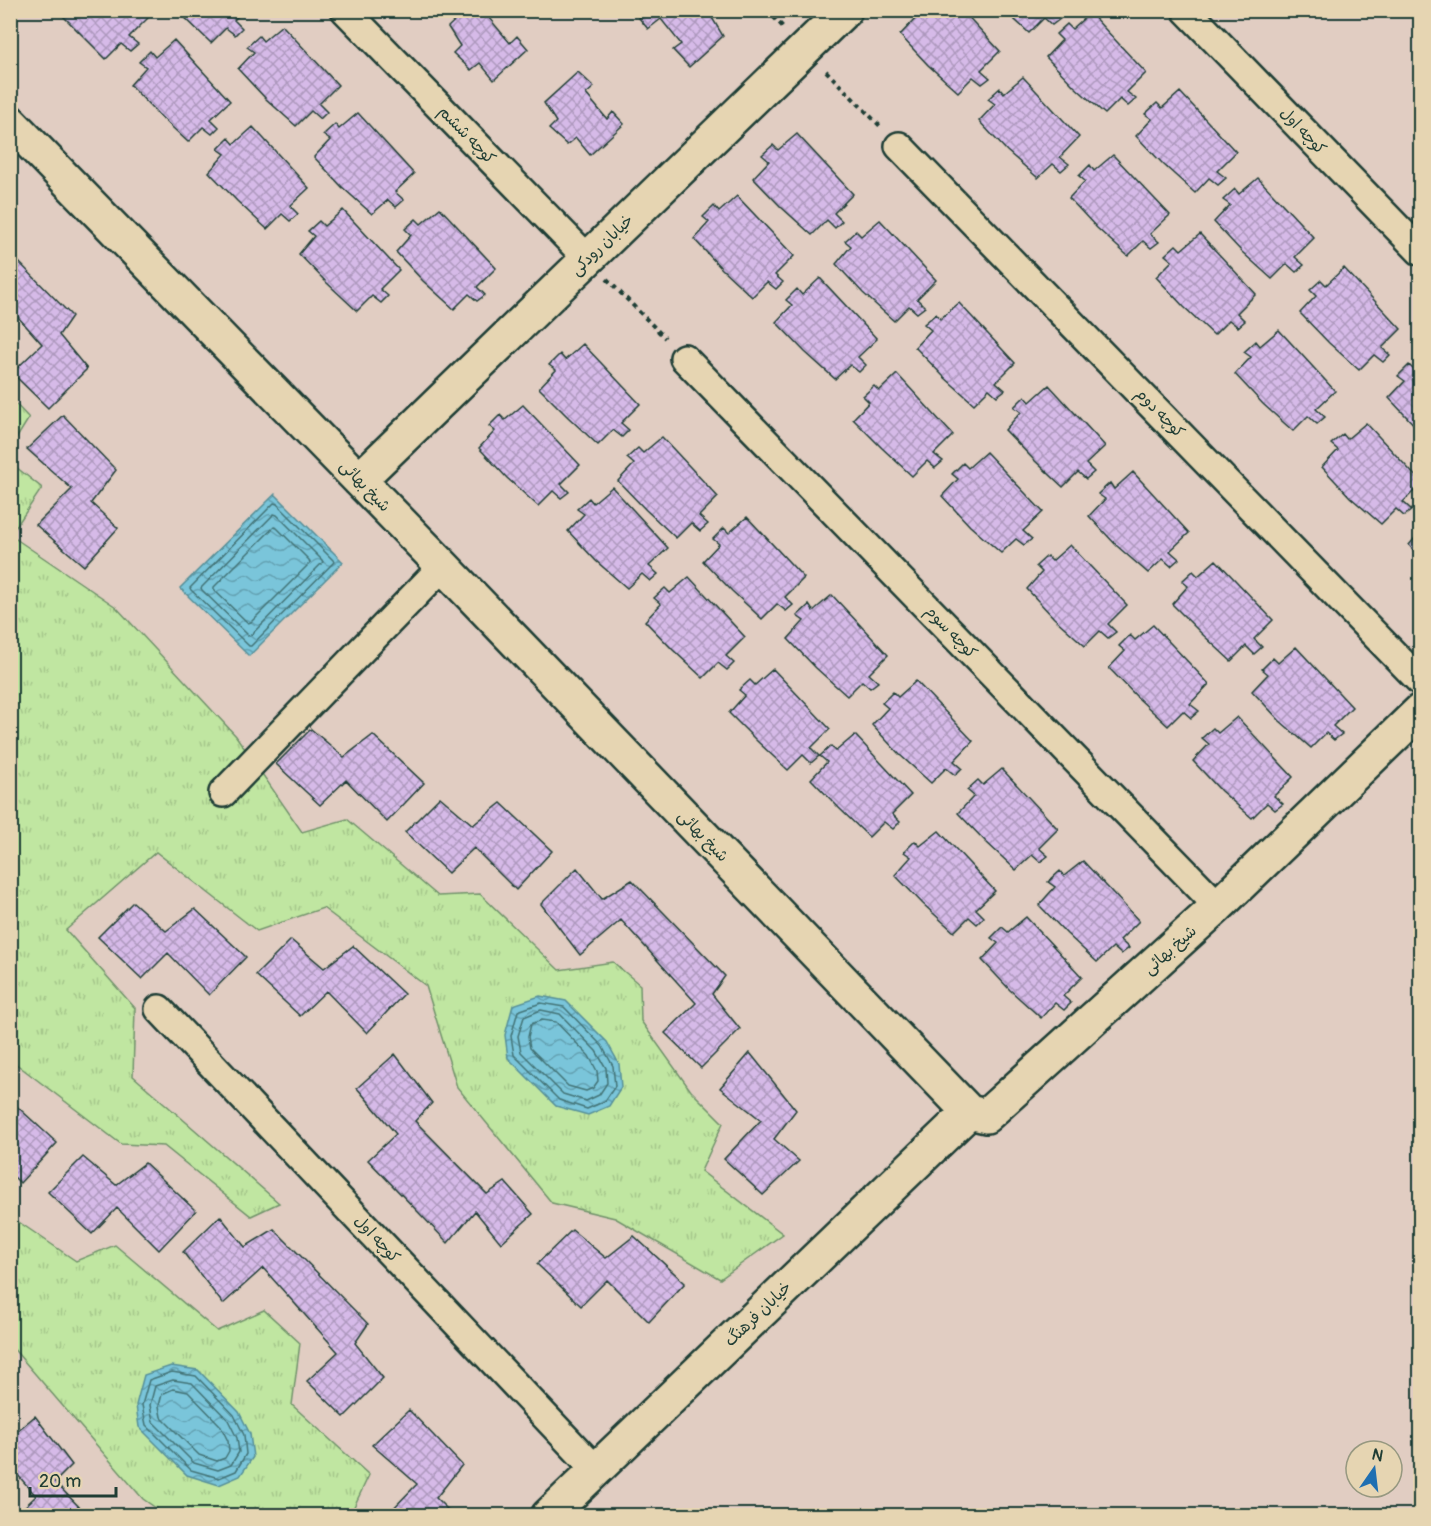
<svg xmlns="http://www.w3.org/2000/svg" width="1431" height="1526" viewBox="0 0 1431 1526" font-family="Pangolin,'Playpen Sans Arabic',sans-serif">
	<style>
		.grass { fill: url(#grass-tufts); stroke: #70926a; stroke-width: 1.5 }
		.water { fill: url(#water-waves); stroke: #568f98; stroke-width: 1.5 }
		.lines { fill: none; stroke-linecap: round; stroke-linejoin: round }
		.shore { stroke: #437376; stroke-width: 1.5 }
		.building { fill: url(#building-cross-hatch); stroke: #1f3d34; stroke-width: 1.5 }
		.street-casing { stroke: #1f3d34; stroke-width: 32 }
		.secondary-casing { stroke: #1f3d34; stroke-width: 38 }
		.path { stroke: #1f3d34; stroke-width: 4; stroke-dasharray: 4.5 4.5; stroke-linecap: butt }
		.street { stroke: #e6d5b2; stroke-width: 27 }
		.secondary { stroke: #e6d5b2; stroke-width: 33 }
		.labels { text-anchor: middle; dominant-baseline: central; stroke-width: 4.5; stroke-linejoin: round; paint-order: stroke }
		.street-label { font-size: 16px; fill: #1f3d34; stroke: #e6d5b2 }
	</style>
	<defs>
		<pattern id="grass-tufts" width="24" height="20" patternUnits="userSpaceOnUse" patternTransform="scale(1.5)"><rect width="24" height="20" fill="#c0e6a1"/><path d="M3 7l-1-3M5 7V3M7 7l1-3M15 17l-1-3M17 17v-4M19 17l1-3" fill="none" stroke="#a5c68b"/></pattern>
		<pattern id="water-waves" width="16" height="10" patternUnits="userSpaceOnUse" patternTransform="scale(1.5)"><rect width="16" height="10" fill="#7ac5da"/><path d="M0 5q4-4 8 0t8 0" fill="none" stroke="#63a1b2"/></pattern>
		<pattern id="building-cross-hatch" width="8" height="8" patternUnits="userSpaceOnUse" patternTransform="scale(1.5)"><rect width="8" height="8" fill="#d6bae8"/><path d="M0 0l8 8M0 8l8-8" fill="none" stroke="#ad98bd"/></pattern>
	</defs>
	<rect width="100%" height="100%" fill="#e1cdc2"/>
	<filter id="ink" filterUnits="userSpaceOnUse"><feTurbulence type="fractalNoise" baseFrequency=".0167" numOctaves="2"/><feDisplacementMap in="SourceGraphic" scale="12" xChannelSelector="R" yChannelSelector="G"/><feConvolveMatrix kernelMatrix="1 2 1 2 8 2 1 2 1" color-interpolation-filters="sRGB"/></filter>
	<g filter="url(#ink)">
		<path class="grass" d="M11,399L29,418L11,447Z
			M11,463L42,488L11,534Z
			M10,535L116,607L236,736L302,832L347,819L438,896L480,894L559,970L613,962L640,985L641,1021L691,1091L723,1123L701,1171L783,1234L720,1279L615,1218L552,1203L457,1087L426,986L323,908L257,931L156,852L66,930L135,1008L133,1076L279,1203L251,1216L164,1146L121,1144L11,1060Z
			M10,1216L76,1261L115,1245L217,1331L264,1310L300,1343L292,1405L369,1475L352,1511L354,1515H166L143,1499L11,1346Z"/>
		<path class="water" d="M275,494L343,562L249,656L180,588Z
			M540,996L566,1001L607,1042L619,1064L621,1087L609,1106L588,1115L556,1106L508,1058L505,1035L513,1005Z
			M171,1366L198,1370L239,1412L250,1434L253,1457L240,1476L219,1485L187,1475L139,1427L136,1405L144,1375Z"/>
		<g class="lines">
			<path class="shore" d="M274,503L277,504L333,560L334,562L251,646H249L191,590L190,588Z
				M274,514L277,515L322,560L323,562L251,635L249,636L202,590L201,588Z
				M274,527L277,528L309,560L310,563L251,622L248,623L214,590V587Z
				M541,1003L564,1007L602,1046L613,1066L615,1086L605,1101L587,1109L559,1100L514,1055L511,1036L518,1011Z
				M541,1010L560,1014L596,1051L606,1068L607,1083L599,1095L586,1101L563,1094L521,1052L518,1036L524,1017Z
				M542,1020L556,1022L589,1056L597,1071L598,1081L593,1088L586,1091L568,1086L530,1048L528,1037L531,1024Z
				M172,1372L196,1376L234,1415L244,1435L246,1454L236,1471L219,1478L191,1470L146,1425L142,1405L149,1380Z
				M173,1380L192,1383L228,1420L237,1438L239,1452L231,1465L218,1470L194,1463L153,1422L150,1405L155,1386Z
				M173,1389L188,1392L220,1425L228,1441L229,1451L225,1458L217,1461L199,1455L161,1417L159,1406L162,1394Z"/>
		</g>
		<path class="building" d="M57,10H142L148,18L129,37L138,44L130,51L121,44L106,59Z
			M177,10H244L234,20L242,28L235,35L226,28L211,43Z
			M466,10H497L498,12L489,18L510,43L517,36L528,49L494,80L480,63L471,70L453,53L460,46L448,27Z
			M647,10H717L711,16L723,36L689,67L673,50L681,44L661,19L648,29L639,18Z
			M911,10H962L1000,51L981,70L990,78L982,84L973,77L958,92L928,65L900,35L916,18L909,13Z
			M1004,10H1052L1060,19L1052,25L1044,18L1029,33Z
			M1090,13L1146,73L1127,92L1136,99L1128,106L1120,99L1105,114L1074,86L1046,57L1062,40L1056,34L1067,24L1072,29Z
			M282,25L338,85L319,104L327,112L320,119L311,111L296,126L266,99L238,69L254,52L247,47L259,36L263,41Z
			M174,40L230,101L211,119L219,127L212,134L203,127L188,142L158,114L130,85L146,67L139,62L150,51L155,57Z
			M578,72L594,87L586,94L607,119L613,112L624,124L590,155L576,138L567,145L549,129L556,122L544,103Z
			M1023,77L1079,137L1060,157L1069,164L1061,171L1053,164L1038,178L1007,151L979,121L995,104L988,99L1000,88L1004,93Z
			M1180,92L1236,152L1217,171L1226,178L1218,185L1209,178L1195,193L1164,165L1136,136L1152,119L1145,114L1157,103L1162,108Z
			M358,113L414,174L395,192L404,200L396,207L388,200L372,214L342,187L314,157L330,140L323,135L335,124L339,129Z
			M253,127L309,188L290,206L298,214L290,221L282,214L267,229L237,201L209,172L225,154L218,149L229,138L234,144Z
			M797,134L853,194L834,213L842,221L835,228L827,220L812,235L781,207L753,178L769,161L762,155L773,145L778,150Z
			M1113,155L1170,215L1150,234L1159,242L1151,248L1143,241L1128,256L1097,228L1069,198L1085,181L1079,176L1090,165L1094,171Z
			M1258,178L1314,238L1295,257L1304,265L1296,272L1287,264L1272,279L1242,252L1214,222L1230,205L1223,200L1235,189L1239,194Z
			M737,196L794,256L775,275L783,282L776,289L767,282L752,297L722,269L694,239L709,222L703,217L714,206L719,212Z
			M440,208L496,268L477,287L485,295L477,301L469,294L454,309L423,281L396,252L411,235L405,229L416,219L421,224Z
			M343,210L399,270L380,289L388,296L381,303L372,296L357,311L327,283L299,254L314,236L308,231L319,221L324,226Z
			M880,220L936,280L917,299L925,307L917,313L909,306L894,321L863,293L836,264L851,246L845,241L856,231L861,236Z
			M1200,234L1256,294L1237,313L1245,321L1238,327L1229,320L1214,335L1184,307L1156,277L1172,261L1165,255L1176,245L1181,250Z
			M10,253L72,316L59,335L87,369L48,408L12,373L42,344L10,308Z
			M1344,268L1401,329L1382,348L1390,355L1383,362L1374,355L1359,370L1329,343L1300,313L1316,296L1310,290L1321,280L1326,285Z
			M820,278L877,339L858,357L866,365L859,372L850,365L835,379L805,352L776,322L792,305L786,300L797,289L802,295Z
			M959,303L1015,363L996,382L1005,390L997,396L989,389L974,404L943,376L915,347L931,330L924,324L936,314L940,319Z
			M1279,330L1335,391L1316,409L1325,417L1317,424L1308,416L1293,431L1263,404L1235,374L1251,357L1244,352L1256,341L1260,346Z
			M583,344L640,404L621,423L629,430L622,437L613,430L598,445L568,417L539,388L556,370L549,365L560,354L565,360Z
			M1420,364V431L1389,398L1405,381L1398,376L1409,365L1414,370Z
			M897,374L953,435L934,454L943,461L935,468L927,461L912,476L882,448L853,419L869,402L863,396L874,386L879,391Z
			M1049,385L1105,446L1086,464L1094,472L1086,479L1078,472L1063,487L1033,459L1005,430L1021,412L1014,407L1025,396L1030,402Z
			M523,405L580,465L561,484L569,492L561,498L553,491L538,506L507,478L479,448L495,431L489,426L500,415L505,420Z
			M63,415L116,470L91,503L118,528L84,566L36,525L72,489L27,449Z
			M1366,423L1420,481V485L1403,502L1412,510L1404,516L1396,509L1381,524L1350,497L1322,467L1338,450L1331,444L1343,434L1347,439Z
			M662,437L718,497L699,516L708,524L700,531L691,523L676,538L646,510L618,481L634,464L627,458L638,448L643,453Z
			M986,452L1043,512L1023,531L1032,539L1024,545L1016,539L1001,553L970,526L942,496L958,479L952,474L963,463L968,468Z
			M1133,472L1189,533L1170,551L1179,559L1171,566L1163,559L1148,573L1117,546L1089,516L1105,499L1098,494L1110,483L1114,489Z
			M612,487L668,548L649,566L658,574L650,581L642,574L627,588L596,561L568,531L584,514L577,509L589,498L593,503Z
			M747,517L804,578L785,597L793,605L786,611L777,604L762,619L732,591L703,561L719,544L713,539L724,528L729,533Z
			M1420,532V558L1409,545Z
			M1070,545L1127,605L1108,624L1116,632L1108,638L1100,631L1085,646L1054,618L1027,589L1042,572L1036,566L1047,556L1052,561Z
			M1216,560L1273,620L1254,639L1262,647L1254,654L1246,646L1231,661L1201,633L1172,604L1188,586L1182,581L1193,571L1198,576Z
			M689,577L745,637L726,656L734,663L727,670L718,663L703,678L673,650L645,621L661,604L654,598L665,588L670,593Z
			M832,595L888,655L869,674L878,682L870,688L862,681L847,696L816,668L788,639L804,621L797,616L809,605L813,611Z
			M1153,625L1209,684L1190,704L1199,711L1191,718L1183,711L1168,726L1138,698L1109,668L1125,651L1119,646L1130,635L1135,640Z
			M1296,647L1352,707L1333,726L1342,734L1334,740L1326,733L1311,748L1280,721L1252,691L1268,674L1262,669L1273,658L1278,663Z
			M773,669L830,729L811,748L819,756L811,763L803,755L788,770L758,742L729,713L745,695L739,690L750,680L755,685Z
			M916,681L973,741L954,761L962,768L955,775L946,768L931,783L900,755L872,725L888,708L882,703L893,692L898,697Z
			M1237,717L1293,777L1274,796L1283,804L1275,810L1267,803L1252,818L1221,791L1193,761L1209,744L1202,738L1213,728L1218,733Z
			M311,729L344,757L373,735L424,783L387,822L346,780L320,805L276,764Z
			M855,735L911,795L892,814L900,822L893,829L884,822L869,837L839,808L811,779L827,762L820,756L831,746L836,751Z
			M1002,769L1058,829L1039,848L1048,856L1040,862L1032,855L1016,870L986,842L958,813L974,796L967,790L978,780L983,785Z
			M440,797L473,825L501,803L552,851L516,890L474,848L448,873L405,832Z
			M939,831L995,891L976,909L984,917L977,924L969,917L954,932L923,904L895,875L911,857L904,852L915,841L920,846Z
			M1083,861L1139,921L1120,940L1129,948L1121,954L1113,947L1097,962L1067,934L1039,905L1055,887L1048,882L1060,871L1064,876Z
			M577,868L602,899L632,880L725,976L712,994L740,1029L701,1068L665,1033L696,1003L621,920L580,955L541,904Z
			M133,902L166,931L195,909L246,957L209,995L168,953L142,979L98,937Z
			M1026,917L1082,977L1063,996L1071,1003L1064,1010L1055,1003L1041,1018L1010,990L982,960L998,943L991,938L1002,927L1008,932Z
			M291,940L324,968L353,946L404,994L367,1033L326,991L300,1016L256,975Z
			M750,1053L796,1110L774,1139L799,1161L763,1195L724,1159L761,1120L720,1088Z
			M395,1054L432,1103L415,1121L487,1194L505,1182L533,1214L501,1243L475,1211L448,1243L368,1160L396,1134L357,1088Z
			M10,1100L57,1143L20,1183L10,1173Z
			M83,1157L116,1185L145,1163L196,1211L159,1250L117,1208L92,1234L48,1192Z
			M220,1216L245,1247L274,1229L368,1324L355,1343L383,1378L344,1417L307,1381L338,1352L263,1268L223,1304L183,1252Z
			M572,1230L606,1258L634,1236L685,1283L649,1322L607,1280L581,1306L537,1264Z
			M409,1410L462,1465L436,1498L454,1516H386L417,1484L372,1445Z
			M35,1416L72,1465L55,1482L88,1516H15L36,1496L10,1466V1437Z"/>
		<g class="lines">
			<g class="street-casing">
				<path id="street" d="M345,10L588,259
					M1186,10L1420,251
					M899,146L1420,681
					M684,358L1218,906
					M223,793L443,566
					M159,1009L595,1469"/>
			</g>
			<g class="secondary-casing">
				<path id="secondary" d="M10,122L443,566L969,1112L986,1116L1218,906L1420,711
					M359,480L845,10
					M548,1516L969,1112"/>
			</g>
			<path class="path" d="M767,10L783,27
				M826,71L882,128
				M607,279L665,338"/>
			<use href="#street" class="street"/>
			<use href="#secondary" class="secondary"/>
		</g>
	</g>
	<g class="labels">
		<g class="street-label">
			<text transform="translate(1303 131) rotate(46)">کوچه اول</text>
			<text transform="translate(467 135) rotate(46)">کوچه ششم</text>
			<text transform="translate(602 245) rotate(-44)">خیابان رودکی</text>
			<text transform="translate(1160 413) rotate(46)">کوچه دوم</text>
			<text transform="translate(365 486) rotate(46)">شیخ بهائی</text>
			<text transform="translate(951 632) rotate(46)">کوچه سوم</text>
			<text transform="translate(703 836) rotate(46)">شیخ بهائی</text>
			<text transform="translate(1170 950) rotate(-42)">شیخ بهائی</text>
			<text transform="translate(377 1239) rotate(47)">کوچه اول</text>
			<text transform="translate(758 1314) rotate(-44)">خیابان فرهنگ</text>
		</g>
	</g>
	<rect width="1431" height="1526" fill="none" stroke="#e6d5b2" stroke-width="36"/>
	<rect x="18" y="18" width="1395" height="1490" fill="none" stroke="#1f3d34" stroke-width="2" filter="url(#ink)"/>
	<g transform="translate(1374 1469) rotate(14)"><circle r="28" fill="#e6d5b2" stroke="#969880" stroke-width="1.5"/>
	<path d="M0-4.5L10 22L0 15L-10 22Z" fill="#1f6fb2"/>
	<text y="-9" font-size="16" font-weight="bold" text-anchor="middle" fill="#1f3d34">N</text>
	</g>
	<path d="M30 1487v9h86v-9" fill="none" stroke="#1f3d34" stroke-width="3"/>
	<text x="39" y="1487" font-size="18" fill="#1f3d34" stroke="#e6d5b2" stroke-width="4.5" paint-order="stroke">20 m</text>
</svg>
